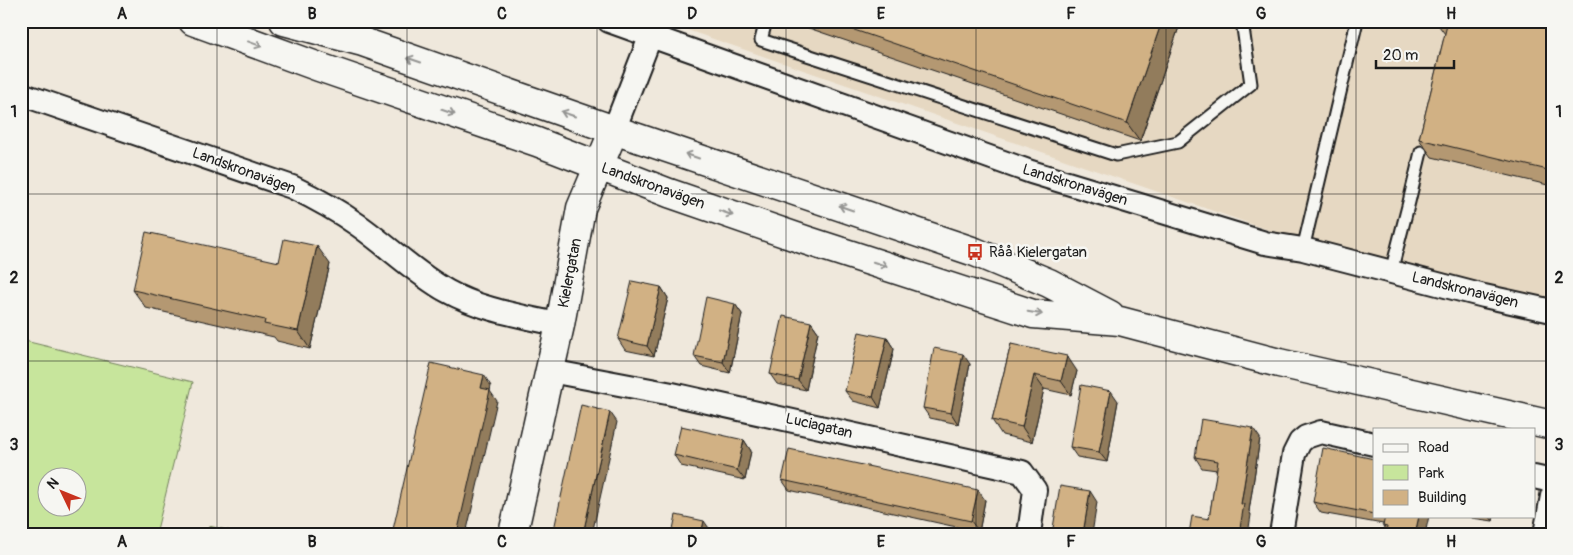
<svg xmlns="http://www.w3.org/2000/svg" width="1573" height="555" viewBox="0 0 1573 555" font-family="Pangolin,sans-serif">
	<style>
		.built { fill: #e6d8c2 }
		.green { fill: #c7e59c; stroke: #72805c; fill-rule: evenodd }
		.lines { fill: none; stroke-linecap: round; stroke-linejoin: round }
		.lane-casing { stroke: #1c1c1c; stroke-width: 15 }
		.street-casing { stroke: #1c1c1c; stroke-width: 26 }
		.secondary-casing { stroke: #1c1c1c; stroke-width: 31 }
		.lane { stroke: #f6f6f2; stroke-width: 11 }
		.street { stroke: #f6f6f2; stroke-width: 22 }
		.secondary { stroke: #f6f6f2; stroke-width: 28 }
		.wall { fill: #b49872; stroke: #1c1c1c }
		.shaded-wall { fill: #927c5c; stroke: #1c1c1c }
		.building { fill: #d1b184; stroke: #1c1c1c }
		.oneway { stroke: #949492 }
		.grid { fill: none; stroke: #1c1c1c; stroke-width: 1; stroke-opacity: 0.55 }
		.labels { text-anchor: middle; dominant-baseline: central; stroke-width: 5; stroke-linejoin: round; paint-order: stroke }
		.street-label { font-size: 15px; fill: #1c1c1c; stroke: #f6f6f2 }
		.poi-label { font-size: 15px; fill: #1c1c1c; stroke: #f6f6f2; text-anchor: start }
		.neatline { fill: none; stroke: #1c1c1c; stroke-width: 2 }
		.grid-label { font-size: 16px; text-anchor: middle; font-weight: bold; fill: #1c1c1c }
	</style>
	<rect width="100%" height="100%" fill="#efe8dc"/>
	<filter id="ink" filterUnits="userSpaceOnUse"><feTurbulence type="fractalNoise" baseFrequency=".02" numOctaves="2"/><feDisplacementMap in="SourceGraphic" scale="10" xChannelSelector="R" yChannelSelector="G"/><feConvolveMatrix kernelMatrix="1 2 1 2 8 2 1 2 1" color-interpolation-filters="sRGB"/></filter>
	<g filter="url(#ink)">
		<path class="built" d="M661,21H1552V322L1495,308Z"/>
		<path class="green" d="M21,340L193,382L156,534H21ZM48,478H78V508H48Z
			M209,526L245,534H207Z"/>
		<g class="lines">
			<g class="lane-casing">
				<path id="lane" d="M766,21L761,40L1116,155L1178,142L1251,84L1242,21
					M1303,249L1357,21
					M1391,272L1409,202L1421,152"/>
			</g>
			<g class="street-casing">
				<path id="street" d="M609,21L1031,172L1265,243L1303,249L1484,296L1552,311
					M21,94L292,187C315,198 337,210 358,225C388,246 415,273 447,291C481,310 522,316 560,325
					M614,130L656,22
					M550,371L672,394L1022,472L1035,490L1029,534
					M1534,477L1552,481
					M1281,534L1294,454L1300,442L1306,437L1321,432L1374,444
					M1545,534L1552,496"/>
			</g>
			<g class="secondary-casing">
				<path id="secondary" d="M193,21L319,67L537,142L669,193L805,240L1033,314L1120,321L1279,363L1552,425
					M284,21L363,42L614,130L975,252L1049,283L1110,315
					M513,534L560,325L581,208L614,130"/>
			</g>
			<use href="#lane" class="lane"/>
			<use href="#street" class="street"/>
			<use href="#secondary" class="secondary"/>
		</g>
		<path class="wall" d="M793,21H1174L1179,27L1140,141L794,23Z
			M1552,21V186L1432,157L1419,139L1445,34L1436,22Z
			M279,262L330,264L310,349L277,341L274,337L146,308L133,290Z
			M661,287L668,298L654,356L625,350L618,339Z
			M735,304L742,314L730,373L701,366L694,356Z
			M811,322L818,332L806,390L777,384L770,374Z
			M887,338L894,349L880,408L853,401L845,391Z
			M1011,344L1077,371L1071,395L1044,389L1032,442L1002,435L992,420Z
			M970,364L958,424L930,418L923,408Z
			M1118,401L1107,462L1077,457L1070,447Z
			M1260,438L1249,511L1251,515L1209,519L1217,470L1202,468L1195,457Z
			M744,440L751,451L745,480L681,466L674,455Z
			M1374,459V516H1429L1386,531L1383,526V524L1321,513L1313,502Z
			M782,480L985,500L979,532L789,490Z
			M1471,516H1494L1493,521L1472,518Z"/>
		<path class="shaded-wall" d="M1162,21H1174L1179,27L1140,141L1127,123Z
			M317,246L330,264L310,349L298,331Z
			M661,287L668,298L654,356L647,346Z
			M735,304L742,314L730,373L723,362Z
			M811,322L818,332L806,390L798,380Z
			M887,338L894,349L880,408L873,397Z
			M963,354L970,364L958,424L951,413Z
			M1067,356L1077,371L1071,395L1061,381Z
			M484,375L491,386L490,391L497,401L466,534H457L481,388Z
			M1034,375L1044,389L1032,442L1022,427Z
			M1111,391L1118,401L1107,462L1099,452Z
			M610,412L617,422L592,534H583Z
			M1253,428L1260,438L1249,511L1251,515L1248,534H1239L1241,504Z
			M744,440L751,451L745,480L737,470Z
			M978,490L985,500L979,532L971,521Z
			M1090,491L1097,502L1092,534H1083Z
			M1419,516H1429L1425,534H1415Z
			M1489,516H1494L1493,521Z
			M704,521L711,531V534H701Z"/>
		<path class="building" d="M828,21H1162L1127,123Z
			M1437,21H1552V171L1419,139L1447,25L1436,22Z
			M146,232L279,262L284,239L317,246L298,331L264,324L265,320L133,290Z
			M632,281L661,287L647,346L618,339Z
			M706,297L735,304L723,362L694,356Z
			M783,316L811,322L798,380L770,374Z
			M859,332L887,338L873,397L845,391Z
			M1011,344L1067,356L1061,381L1034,375L1022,427L992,420Z
			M934,348L963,354L951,413L923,408Z
			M431,363L484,375L481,388L490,390L457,534H392Z
			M1081,385L1111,391L1099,452L1070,447Z
			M581,405L610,412L583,534H553Z
			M1201,419L1253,428L1241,504H1244L1239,534H1189L1192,516L1209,519L1218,461L1195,457Z
			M681,426L744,440L737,470L674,455Z
			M1323,448L1374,459V514L1313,502Z
			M789,449L978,490L971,521L782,480Z
			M1060,486L1090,491L1083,534H1052Z
			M676,515L704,521L701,534H672Z
			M1385,516H1419L1415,534H1386L1387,527L1383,526Z"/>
		<defs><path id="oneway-shaft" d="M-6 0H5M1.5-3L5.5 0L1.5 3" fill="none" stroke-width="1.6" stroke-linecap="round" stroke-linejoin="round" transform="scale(1.25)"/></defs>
		<g class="oneway">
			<use href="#oneway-shaft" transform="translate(255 44) rotate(20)"/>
			<use href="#oneway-shaft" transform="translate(414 60) rotate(-161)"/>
			<use href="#oneway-shaft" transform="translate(448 112) rotate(19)"/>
			<use href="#oneway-shaft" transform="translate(568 114) rotate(-161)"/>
			<use href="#oneway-shaft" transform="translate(692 156) rotate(-161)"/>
			<use href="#oneway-shaft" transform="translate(846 208) rotate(-161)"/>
			<use href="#oneway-shaft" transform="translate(726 213) rotate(19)"/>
			<use href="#oneway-shaft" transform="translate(880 264) rotate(18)"/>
			<use href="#oneway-shaft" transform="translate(1035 313) rotate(10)"/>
		</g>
	</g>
	<path class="grid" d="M217,21V534M407,21V534M597,21V534M786,21V534M976,21V534M1166,21V534M1356,21V534M21,194H1552M21,361H1552"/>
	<defs>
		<g id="bus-bare" transform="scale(1.35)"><path d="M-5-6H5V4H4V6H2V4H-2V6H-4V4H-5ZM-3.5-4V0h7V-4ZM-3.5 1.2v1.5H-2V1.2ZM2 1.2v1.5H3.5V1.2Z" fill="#c8321e" stroke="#f6f6f2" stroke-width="2.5" paint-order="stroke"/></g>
	</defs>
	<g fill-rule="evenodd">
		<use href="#bus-bare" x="975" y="252"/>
	</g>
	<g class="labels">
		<g class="street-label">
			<text transform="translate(244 171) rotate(20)">Landskronavägen</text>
			<text transform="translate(1075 185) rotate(17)">Landskronavägen</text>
			<text transform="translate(653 186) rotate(20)">Landskronavägen</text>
			<text transform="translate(570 273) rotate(-79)">Kielergatan</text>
			<text transform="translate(1465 290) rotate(14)">Landskronavägen</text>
			<text transform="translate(819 426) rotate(13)">Luciagatan</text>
		</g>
		<g class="poi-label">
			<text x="989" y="252">Råå Kielergatan</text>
		</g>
	</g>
	<rect width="1573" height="555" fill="none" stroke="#f6f6f2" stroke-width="55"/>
	<rect x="1373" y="428" width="162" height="90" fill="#f6f6f2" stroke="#9f9f9c"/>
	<rect x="1383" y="444" width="25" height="8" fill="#f6f6f2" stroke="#9f9f9c"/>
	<text x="1418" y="452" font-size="15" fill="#1c1c1c">Road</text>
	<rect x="1383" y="465" width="25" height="15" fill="#c7e59c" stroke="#9f9f9c"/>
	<text x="1418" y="478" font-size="15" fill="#1c1c1c">Park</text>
	<rect x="1383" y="490" width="25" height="15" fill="#d1b184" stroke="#9f9f9c"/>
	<text x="1418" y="502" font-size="15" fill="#1c1c1c">Building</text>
	<g transform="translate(62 492) rotate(313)"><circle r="24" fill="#f6f6f2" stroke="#9f9f9c"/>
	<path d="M0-4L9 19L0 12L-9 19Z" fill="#c8321e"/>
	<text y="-8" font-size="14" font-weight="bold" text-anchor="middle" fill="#1c1c1c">N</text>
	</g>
	<path d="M1376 60v8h78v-8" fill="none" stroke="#1c1c1c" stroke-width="2.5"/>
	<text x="1383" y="60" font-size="15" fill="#1c1c1c" stroke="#f6f6f2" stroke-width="4" paint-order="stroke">20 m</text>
	<rect x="28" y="28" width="1518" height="500" class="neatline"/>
	<g class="grid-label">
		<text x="122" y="19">A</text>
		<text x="312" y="19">B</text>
		<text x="502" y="19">C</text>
		<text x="692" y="19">D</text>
		<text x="881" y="19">E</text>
		<text x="1071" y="19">F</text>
		<text x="1261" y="19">G</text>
		<text x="1451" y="19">H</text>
		<text x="14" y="117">1</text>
		<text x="1559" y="117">1</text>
		<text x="14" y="283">2</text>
		<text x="1559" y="283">2</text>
		<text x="14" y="450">3</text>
		<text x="1559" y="450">3</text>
		<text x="122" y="547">A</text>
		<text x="312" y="547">B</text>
		<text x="502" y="547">C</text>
		<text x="692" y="547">D</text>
		<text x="881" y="547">E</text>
		<text x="1071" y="547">F</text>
		<text x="1261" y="547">G</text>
		<text x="1451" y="547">H</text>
	</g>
</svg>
